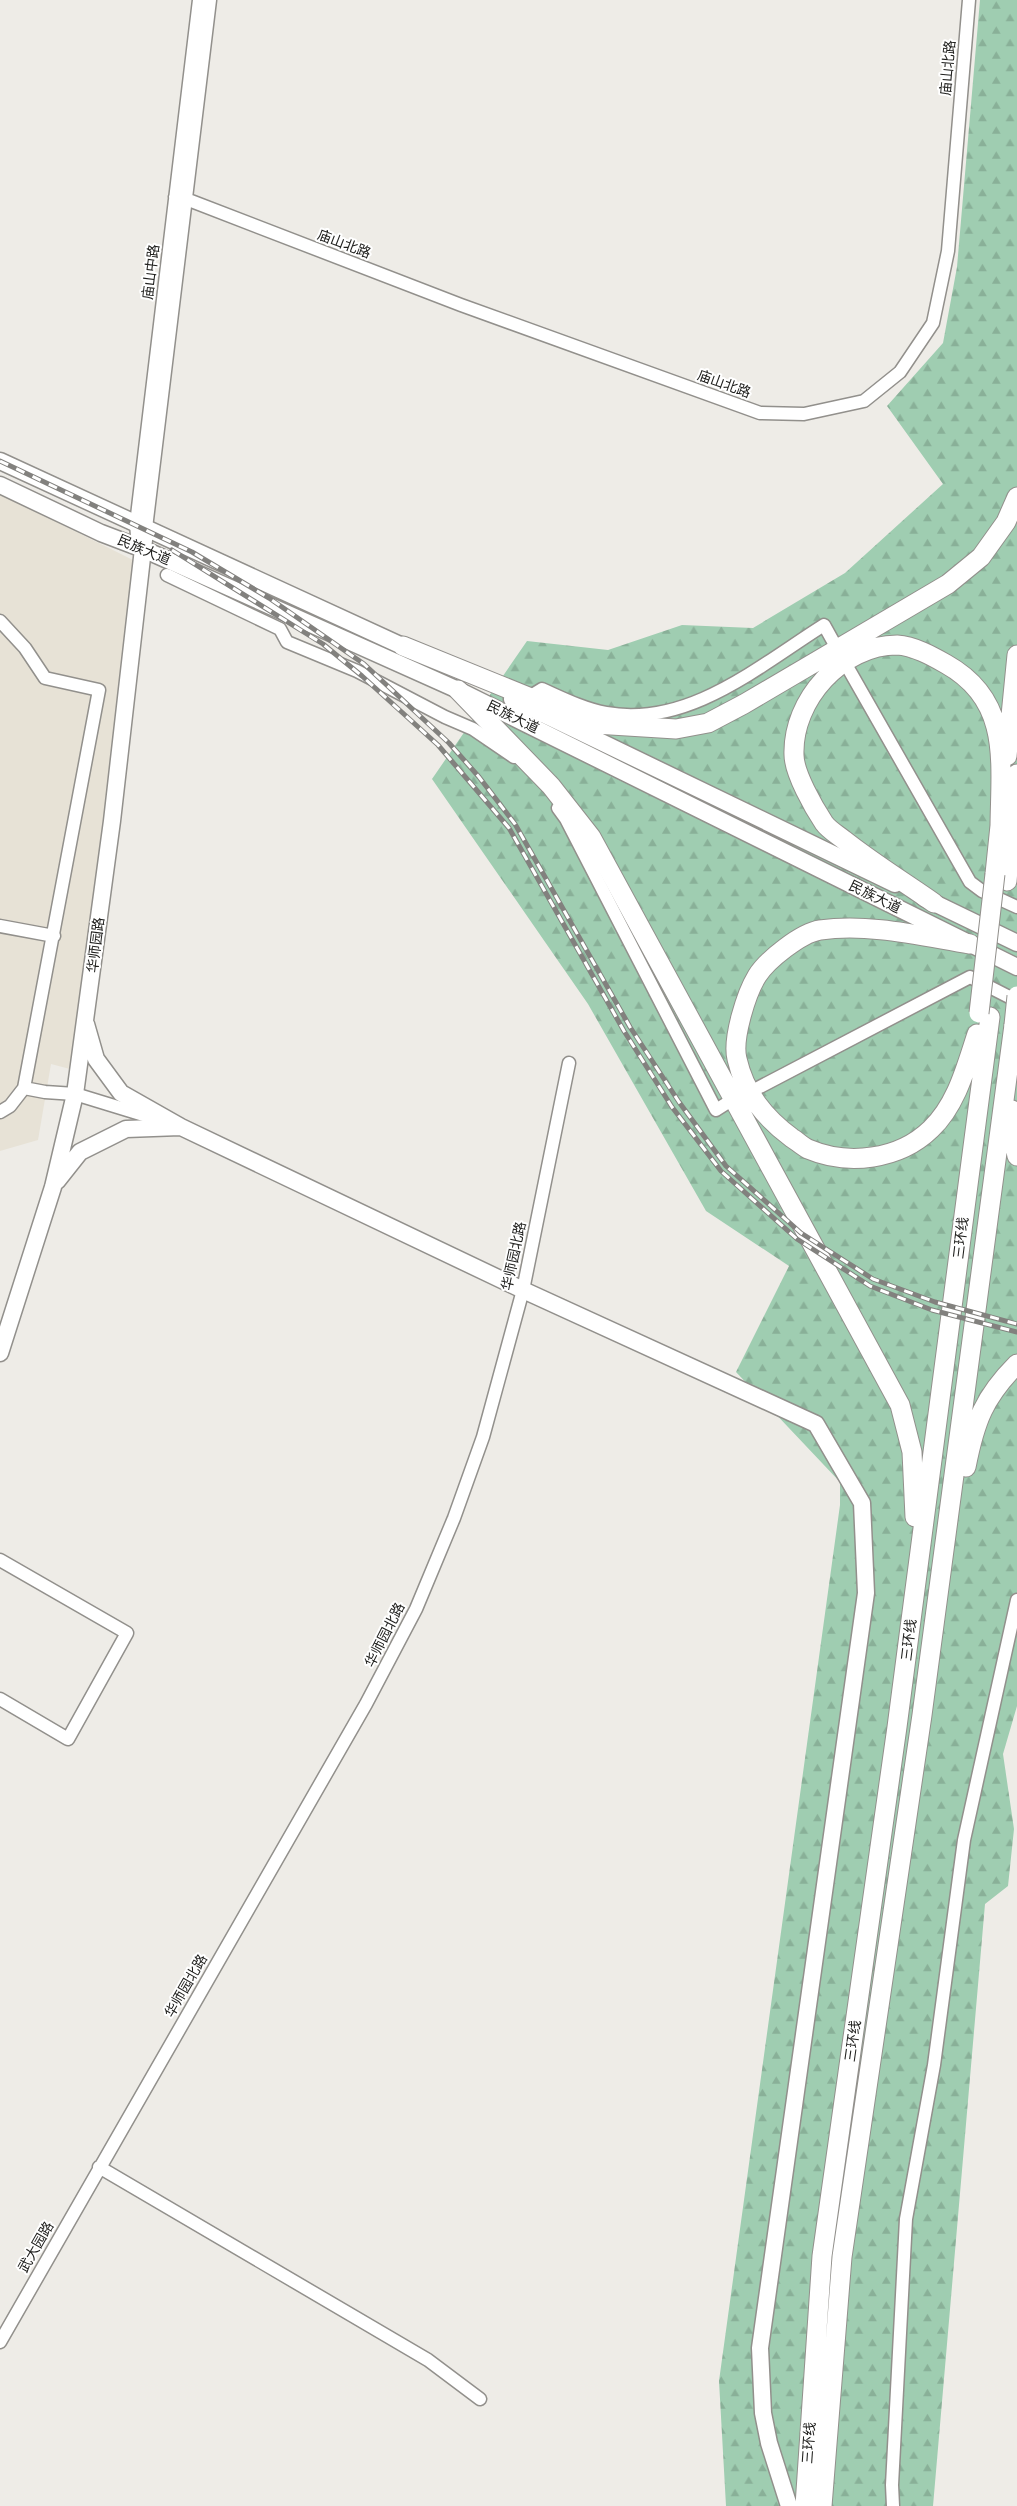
<svg xmlns="http://www.w3.org/2000/svg" width="1017" height="2506" viewBox="0 0 1017 2506" font-family="'Fira Sans Condensed','Noto Sans SC',sans-serif">
	<style>
		.built { fill: #e7e2d6 }
		.forest { fill: url(#forest-firs) }
		.lines { fill: none; stroke-linecap: round; stroke-linejoin: round }
		.minor-casing { stroke: #92908c; stroke-width: 15 }
		.major-casing { stroke: #92908c; stroke-width: 19 }
		.highway-casing { stroke: #92908c; stroke-width: 21 }
		.minor { stroke: #fff; stroke-width: 12 }
		.major { stroke: #fff; stroke-width: 16 }
		.highway { stroke: #fff; stroke-width: 19 }
		.rail-casing { stroke: #82817e; stroke-width: 5 }
		.rail { stroke: #fff; stroke-width: 3; stroke-dasharray: 9; stroke-linecap: butt }
		.highway-bridge-casing { stroke: #92908c; stroke-width: 21; stroke-linecap: butt }
		.highway-bridge { stroke: #fff; stroke-width: 19 }
		.labels { text-anchor: middle; dominant-baseline: central; stroke-width: 4; stroke-linejoin: round; paint-order: stroke }
		.street-label { font-size: 14px; fill: #20201e; stroke: #fff }
	</style>
	<defs>
		<pattern id="forest-firs" width="22" height="20" patternUnits="userSpaceOnUse" patternTransform="scale(1.25)"><rect width="22" height="20" fill="#9fcdb1"/><path d="M5 1l3.5 6h-7zM16 11l3.5 6h-7z" fill="#89b098"/></pattern>
	</defs>
	<rect width="100%" height="100%" fill="#eeece7"/>
	<path class="built" d="M0,494L133,560L100,855L70,1069L51,1064L38,1140L0,1151Z"/>
	<path class="forest" d="M980,0H1017V1706L1003,1754L1014,1829L1008,1886L985,1904L933,2506H726L719,2381L840,1505V1482L736,1372L789,1266L706,1211L588,1004L432,779L527,641L608,650L682,625L753,628L845,573L943,484L887,406L943,343L957,267Z"/>
	<g class="lines">
		<g class="minor-casing">
			<path id="minor" d="M175,197L186,199L461,305L760,413L804,414L864,401L900,372L933,323L948,251L969,0
				M146,528L210,0
				M138,547L136,524L199,0
				M167,575L280,629L287,642L357,671L445,717L473,729L514,757
				M0,621L25,648L45,678L99,690L24,1088L10,1106L0,1112
				M848,668L970,882L982,891L1017,907
				M529,697L542,689C562,698 584,709 606,713C688,728 759,666 824,625L834,643
				M558,808L566,819L716,1110L727,1103
				M0,926L54,936
				M24,1088L45,1092L75,1094L160,1120
				M756,1089L970,977L1017,1001
				M0,1560L127,1633L68,1739L0,1699
				M99,2167L428,2360L480,2399
				M0,2342L366,1704L416,1609L454,1518L483,1437L523,1290L569,1063
				M893,2506L892,2485L906,2219L934,2065L964,1840L1017,1600"/>
		</g>
		<g class="major-casing">
			<path id="major" d="M0,461L413,651
				M0,485L101,533L143,549L458,690L1017,967
				M512,699L895,884
				M924,898L1017,943
				M86,1024L96,1059L121,1093L181,1127L523,1290L816,1424L862,1503L866,1593L760,2348L763,2413L769,2443L789,2506
				M57,1181L80,1152L126,1129L180,1127
				M0,1353L53,1187L75,1094L112,821L144,540"/>
		</g>
		<g class="highway-casing">
			<path id="highway" d="M403,646L595,724L676,729L708,723L744,704L948,584L981,557L1006,522L1017,497
				M458,690L551,786L591,837L900,1405L912,1452L915,1517
				M1007,756L1017,655
				M995,874L1001,816
				M1007,881L1017,774
				M934,903C904,882 873,863 844,840C838,835 829,830 824,823C814,808 794,773 794,755C792,700 842,645 897,645C914,646 932,656 946,664C971,678 989,699 996,727C1004,757 1000,797 1000,829
				M970,944C921,936 869,923 820,930C801,933 767,960 757,976C746,994 732,1039 737,1059C745,1094 765,1118 792,1138C797,1141 802,1146 808,1149C848,1166 899,1160 931,1129C957,1104 966,1067 977,1034
				M1012,1110L1011,1129L1017,1156
				M966,1467C975,1421 984,1397 1017,1364
				M805,2506L822,2256L897,1727L990,1017
				M822,2506L842,2257L922,1715L1014,1025"/>
		</g>
		<use href="#minor" class="minor"/>
		<use href="#major" class="major"/>
		<use href="#highway" class="highway"/>
		<g class="rail-casing">
			<path id="rail" d="M0,461L192,552L269,598L364,664L449,743L479,777L515,824L630,1027L679,1102L726,1166L801,1233L873,1279L935,1302L1017,1324
				M172,550L323,644L362,676L438,745L509,828L624,1031L672,1107L721,1171L797,1239L870,1286L932,1310L1017,1332"/>
		</g>
		<use href="#rail" class="rail"/>
		<g class="highway-bridge-casing">
			<path id="highway-bridge" d="M979,1013L995,874
				M1014,1025L1017,996"/>
		</g>
		<use href="#highway-bridge" class="highway-bridge"/>
	</g>
	<g class="labels">
		<g class="street-label">
			<text transform="translate(948 68) rotate(-85)">庙山北路</text>
			<text transform="translate(344 244) rotate(21)">庙山北路</text>
			<text transform="translate(151 272) rotate(-83)">庙山中路</text>
			<text transform="translate(724 384) rotate(20)">庙山北路</text>
			<text transform="translate(144 550) rotate(23)">民族大道</text>
			<text transform="translate(513 717) rotate(26)">民族大道</text>
			<text transform="translate(875 897) rotate(26)">民族大道</text>
			<text transform="translate(96 945) rotate(-83)">华师园路</text>
			<text transform="translate(961 1238) rotate(-83)">三环线</text>
			<text transform="translate(514 1256) rotate(-78)">华师园北路</text>
			<text transform="translate(385 1635) rotate(-63)">华师园北路</text>
			<text transform="translate(909 1640) rotate(-83)">三环线</text>
			<text transform="translate(186 1986) rotate(-60)">华师园北路</text>
			<text transform="translate(853 2041) rotate(-82)">三环线</text>
			<text transform="translate(36 2247) rotate(-60)">武大园路</text>
			<text transform="translate(809 2443) rotate(-86)">三环线</text>
		</g>
	</g>
</svg>
